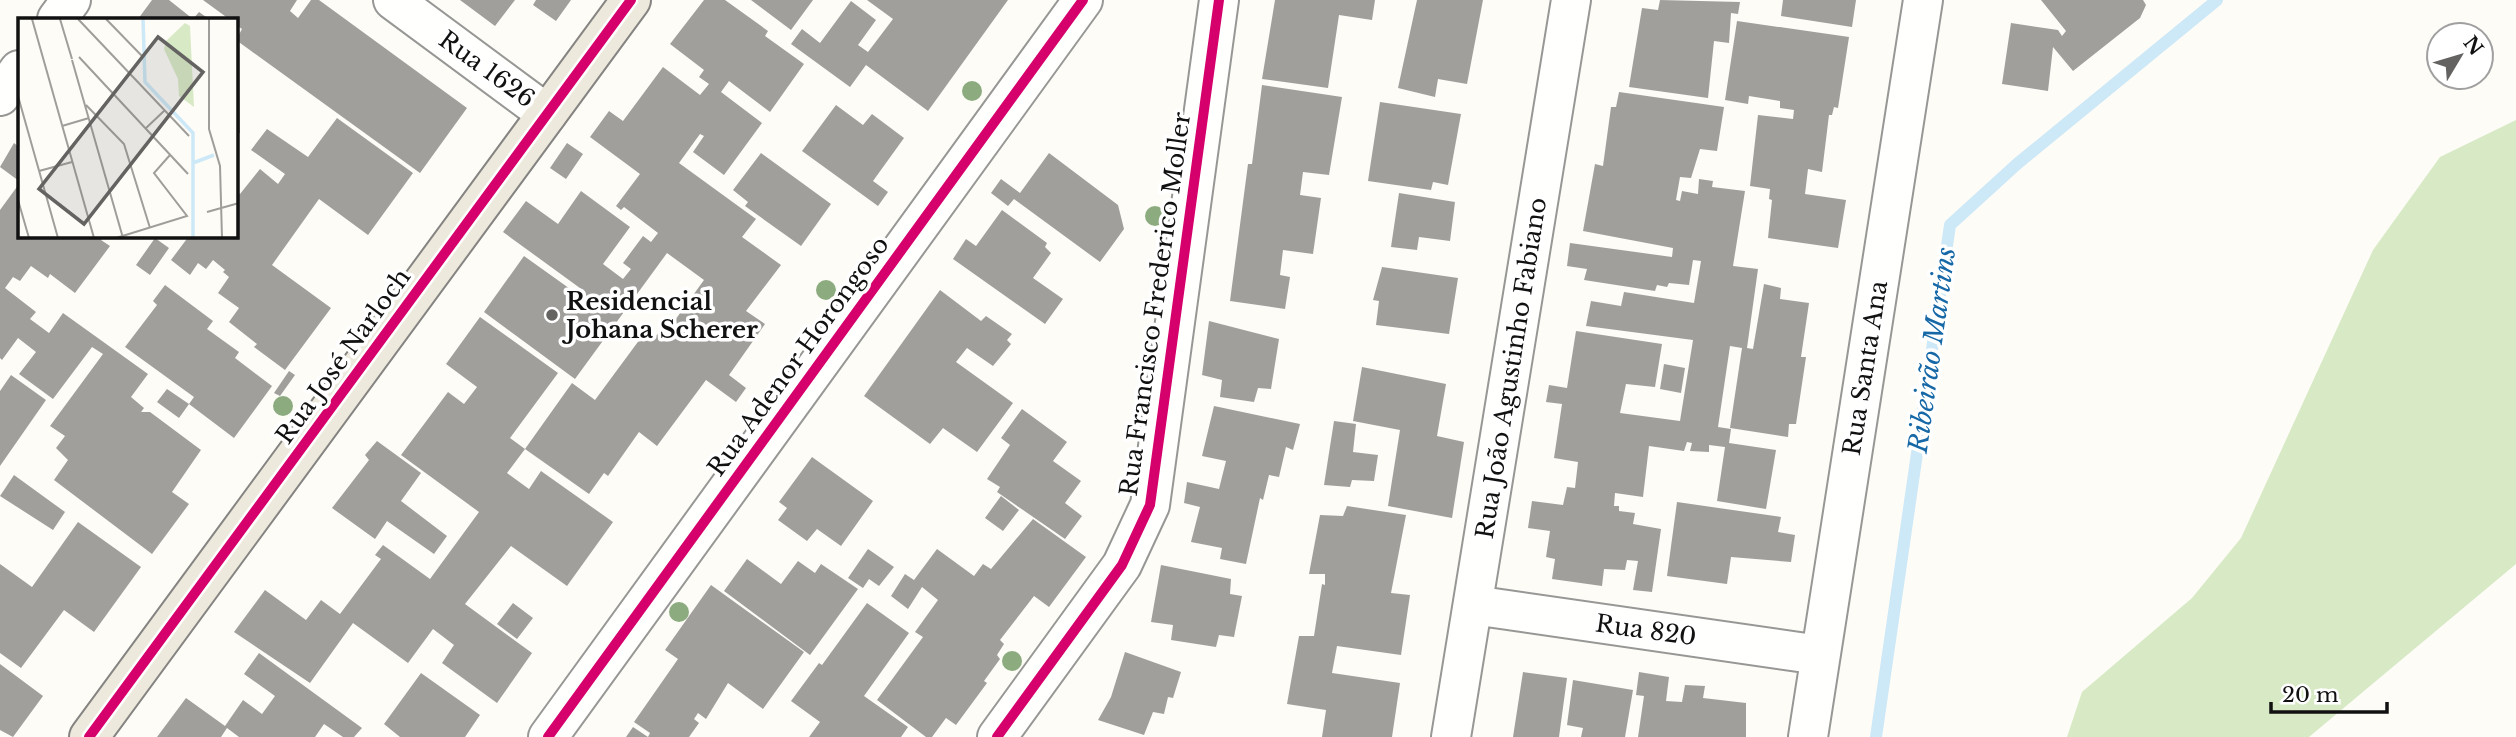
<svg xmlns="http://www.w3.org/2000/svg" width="2516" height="737" viewBox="0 0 2516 737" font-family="'Libre Baskerville',serif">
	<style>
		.forest { fill: #d8eac5 }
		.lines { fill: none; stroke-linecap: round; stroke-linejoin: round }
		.stream { stroke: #cde8f7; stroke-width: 12 }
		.building { fill: #a19f9c }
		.minor-casing { stroke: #979795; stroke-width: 42 }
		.major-casing { stroke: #858482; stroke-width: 42 }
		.minor { stroke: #fffffe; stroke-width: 38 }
		.major { stroke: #ede9dc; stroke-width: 38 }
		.cycleway-casing { stroke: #fff; stroke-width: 15 }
		.cycleway { stroke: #d6006c; stroke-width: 10 }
		.tree { fill: #8cac80 }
		.poi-dot { fill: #646362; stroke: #fff; stroke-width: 2.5 }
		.labels { text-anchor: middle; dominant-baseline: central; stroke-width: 7; stroke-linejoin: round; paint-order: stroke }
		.street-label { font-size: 24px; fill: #111; stroke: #fff }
		.poi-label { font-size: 24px; font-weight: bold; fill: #111; stroke: #fff; text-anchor: start }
		.water-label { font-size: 26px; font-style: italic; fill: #1768a6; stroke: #fff }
		.inset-river { fill: none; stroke: #cde8f7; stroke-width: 3.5 }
		.inset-road { fill: none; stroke: #9f9e9b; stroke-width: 2 }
		.view { fill: #646362; fill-opacity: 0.15; stroke: #646362; stroke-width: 3.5 }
		.inset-edge { fill: none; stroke: #111; stroke-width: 3.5 }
	</style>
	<rect width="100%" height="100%" fill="#fdfcf7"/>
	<path class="forest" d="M2516,120V564L2309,737H2067L2082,692L2192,598L2241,538L2373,250L2440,157Z"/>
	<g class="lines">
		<path class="stream" d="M1876,737L1950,225L2017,164L2217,0"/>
	</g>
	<path class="building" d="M152,0H169L193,19L199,12L209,19H138Z
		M203,0H297L290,11L298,18L311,0H319L467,108L420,173L236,40L242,29L236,25V19H229Z
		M460,0H515L495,26Z
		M536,0H571L556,21L533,5Z
		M704,0H725L768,31L765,36L804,64L770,112L729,81L721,92L762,123L724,175L693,152L704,136L700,134L679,163L756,219L742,237L781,265L746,311L765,324L729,375L746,388L736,402L706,380L657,446L639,432L608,476L604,473L589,494L525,449L572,383L595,400L643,335L652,341L660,331L665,334L704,280L667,253L575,379L484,312L524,256L580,296L584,291L503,232L526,201L558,224L581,191L630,227L603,264L623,279L631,269L623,263L643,236L651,242L658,233L624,207L621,210L616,206L640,174L590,137L609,111L623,121L663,67L700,95L709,84L699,77L704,70L670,44Z
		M751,0H813L791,30Z
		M867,0H1008L928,111L866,65L850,87L791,44L802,29L820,43L851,1L876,20L858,45L868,52L893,19Z
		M1275,0H1375L1372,20L1339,15L1328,88L1262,79Z
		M1417,0H1483L1467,84L1438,79L1435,97L1398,88Z
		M1660,0L1740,2L1738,14L1731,13L1729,43L1714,41L1708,98L1629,87L1642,8L1658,10Z
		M1783,0H1856L1852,27L1781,16Z
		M2041,0H2143L2146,5L2140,18L2073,71L2053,47L2048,91L2002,84L2011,23L2058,30L2062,36L2066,31Z
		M1737,21L1849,37L1838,108L1834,107L1832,115H1829L1822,172L1808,169L1805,194L1846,200L1838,248L1768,238L1772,200L1769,199L1770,189L1750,186L1758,115L1793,119L1794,110L1780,108V101L1749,96L1748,104L1725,100Z
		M1262,85L1342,97L1329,175L1303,172L1300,195L1321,198L1313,254L1283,250L1280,275L1290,277L1285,309L1230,301L1248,164H1252Z
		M1619,92L1724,107L1717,151L1700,149L1691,178L1680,177L1676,200L1680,201L1682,191L1698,194L1699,179L1713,181L1712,187L1745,191L1733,266L1758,269L1747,348L1753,349L1764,284L1781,288L1780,299L1809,303L1801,357H1806L1796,424H1789L1788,437L1730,428L1742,348L1730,346L1718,427L1731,429L1729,443L1776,450L1766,509L1717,501L1725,447L1709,445V452L1690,451L1692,443L1687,442L1684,451L1649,446L1643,497L1615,493L1614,506H1619V511L1635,513L1633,524L1661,529L1652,592L1633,590L1638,561L1627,560L1625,570L1604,569L1602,586L1552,579L1555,559L1546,557L1550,531L1528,528L1532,501L1563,505L1567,487L1575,488L1578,462L1554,458L1562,404L1546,402L1549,385L1567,388L1576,331L1662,344L1655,387L1626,384L1620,413L1680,421L1693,340L1586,326L1591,301L1621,306L1624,292L1694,303L1701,261L1693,260L1689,285L1669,283L1667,287L1657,285L1655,291L1584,280L1587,269L1567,266L1570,243L1672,257L1673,248L1583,231L1595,164L1603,166L1611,107H1616Z
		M1380,102L1461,114L1448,185L1433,182L1431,190L1368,181Z
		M836,105L863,125L872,114L904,138L873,181L888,192L878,206L802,151Z
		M337,118L413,173L368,235L319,199L272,265L331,308L285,370L254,347L257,344L229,322L239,308L218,293L229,277L223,272L225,270L213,260L206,269L198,263L190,275L171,260L189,236H236V191L240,194L260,169L278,184L285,174L251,150L267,129L308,157Z
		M14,143L19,147V181L0,167Z
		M567,143L583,154L566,179L550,168Z
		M761,153L831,204L801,246L745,206L748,202L733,190Z
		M1049,153L1118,205L1124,229L1100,262L1014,199L1008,206L991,193L1001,179L1020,193Z
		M19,184V236H104L101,240L110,246L75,293L50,274L48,278L31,266L20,281L13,277L5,288L36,312L30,319L49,333L63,313L148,374L131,397L144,408L141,412H150L201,450L172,492L189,504L152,554L54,480L68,460L56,448L65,436L50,426L103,354L92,347L53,399L19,374L36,352L18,338L2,360L0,358V210Z
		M1399,193L1455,202L1450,241L1419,237L1417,250L1391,247Z
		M1002,210L1047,243L1045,247L1051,253L1033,278L1063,299L1045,324L953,259L966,239L976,246Z
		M155,238L169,248L150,275L136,265Z
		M1382,267L1458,278L1449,334L1376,325L1379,301L1373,300Z
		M165,285L213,321L207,329L239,352L235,358L272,386L234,438L189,404L179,418L157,402L167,389L189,404L194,397L125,347L157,305L153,301Z
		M940,290L981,321L986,316L1012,334L1007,340L1011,344L993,366L967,348L956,362L1013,403L977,452L943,428L930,444L864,396Z
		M480,317L558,373L510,438L525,449L507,473L529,489L541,471L613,522L567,586L511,546L465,604L532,653L497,703L442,663L454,645L433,629L408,663L353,623L310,683L234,632L265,590L306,620L321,600L340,614L381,559L375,555L383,545L430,579L479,512L401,455L448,392L464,404L477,387L446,364Z
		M1209,321L1279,339L1271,389L1258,388L1254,402L1220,397L1222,380L1202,375Z
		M1664,364L1685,368L1681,393L1660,389Z
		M1362,367L1446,384L1437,436L1464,442L1452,518L1388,506L1400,430L1353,421Z
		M289,371L295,375L280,396L274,393Z
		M11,375L46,400L0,466V391Z
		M1214,406L1300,424L1293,450L1286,447L1279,477L1269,475L1263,500L1260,498L1246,564L1220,559L1222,548L1191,542L1200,507L1184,503L1187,482L1219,489L1226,461L1202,456Z
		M1022,409L1067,442L1053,461L1081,481L1065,503L1082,516L1065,539L997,492L1000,487L987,479L1010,445L1001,438Z
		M1334,421L1356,424L1353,452L1378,455L1374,481L1352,480L1350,487L1324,485Z
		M377,441L421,473L401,501L447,536L434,554L387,521L375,539L332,508L369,460L365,455Z
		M812,457L873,501L841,546L817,529L807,541L778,520L787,508L779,502Z
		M14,475L65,512L53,530L0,496Z
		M1001,496L1019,510L1003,531L985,518Z
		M1677,502L1781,517L1778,532L1795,535L1791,562L1731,557L1727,584L1667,576Z
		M1347,506L1406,515L1391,593L1410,595L1401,655L1337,646L1332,673L1400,683L1392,737H1322L1326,710L1287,704L1299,636H1314L1322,584L1325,585V574H1309L1320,515L1343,516Z
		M1033,519L1086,557L1049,607L1034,596L1000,640L1004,644L997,655L1000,659L984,681L987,683L956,725L946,718L932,737H926L877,700L923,637L915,632L938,600L922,587L908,609L891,596L905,574L914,580L937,549L974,576L983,564L991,569Z
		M78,522L141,567L94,632L64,610L21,668L0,653V564L32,587Z
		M868,549L894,567L879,586L869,579L863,588L848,578Z
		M747,559L781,584L798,561L815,573L821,564L858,589L810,655L724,591Z
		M1161,565L1231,579L1230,594L1242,596L1234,637L1219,635L1216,647L1171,640L1173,625L1151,622Z
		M711,585L804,652L763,709L728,683L706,719L698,713L694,719L699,723L689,737H648L650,733L634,722L678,659L665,650Z
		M513,603L533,618L517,639L497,624Z
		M867,603L909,633L864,696L908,727L901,737H809L820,722L791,701L819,663L822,665Z
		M1125,652L1181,672L1173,698L1168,697L1164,714L1153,712L1144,735L1098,720L1111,697Z
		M259,653L362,728L354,737H343L324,724L315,737H239L227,728L221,737H157L186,698L225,726L243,700L262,714L275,696L244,674Z
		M0,664L43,696L13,737L0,730Z
		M1523,672L1567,678L1559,737H1513Z
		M1639,672L1669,677L1666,701L1682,702L1685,685L1705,686L1703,698L1746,703V737H1638L1644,696L1636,695Z
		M421,673L480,715L465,737H400L384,724Z
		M1573,680L1633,690L1625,737H1581L1583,728L1567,725Z
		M633,727L648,737H626Z"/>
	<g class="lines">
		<g class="minor-casing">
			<path id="minor" d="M393,0L547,114
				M57,19L71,0
				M0,96L19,70
				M1473,605L1820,655
				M548,737L1083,0
				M997,737L1122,565L1150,505L1219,0
				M1451,737L1571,0
				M1808,737L1923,0"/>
		</g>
		<g class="major-casing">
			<path id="major" d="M89,737L631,0"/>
		</g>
		<use href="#minor" class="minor"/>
		<use href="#major" class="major"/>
		<g class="cycleway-casing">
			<path id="cycleway" d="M89,737L631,0
				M548,737L1083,0
				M997,737L1122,565L1150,505L1219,0"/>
		</g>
		<use href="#cycleway" class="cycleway"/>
	</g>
	<g class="tree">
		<circle cx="972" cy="91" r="10"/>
		<circle cx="1155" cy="216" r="10"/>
		<circle cx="826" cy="290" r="10"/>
		<circle cx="283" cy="406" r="10"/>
		<circle cx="679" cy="612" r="10"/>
		<circle cx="1012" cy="661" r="10"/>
	</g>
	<circle class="poi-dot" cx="552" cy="315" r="7"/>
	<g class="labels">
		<g class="street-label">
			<text transform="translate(487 69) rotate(36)">Rua 1626</text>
			<text transform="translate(1155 304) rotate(-82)">Rua Francisco Frederico Moller</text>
			<text transform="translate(343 356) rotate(-54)">Rua José Narloch</text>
			<text transform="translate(798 356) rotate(-54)">Rua Adenor Horongoso</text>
			<text transform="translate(1511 368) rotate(-81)">Rua João Agustinho Fabiano</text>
			<text transform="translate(1865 368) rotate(-81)">Rua Santa Ana</text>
			<text transform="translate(1646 630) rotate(8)">Rua 820</text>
		</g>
		<g class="poi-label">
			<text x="566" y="301">Residencial<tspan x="566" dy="28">Johana Scherer</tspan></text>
		</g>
		<g class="water-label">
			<text transform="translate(1932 350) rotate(-82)">Ribeirão Martins</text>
		</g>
	</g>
	<g transform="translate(18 18)">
		<rect width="220" height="220" fill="#fdfcf7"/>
		<path d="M167,5L172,8L176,89L161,78L160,61L146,31L148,23Z" fill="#d8eac5"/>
		<path class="inset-river" d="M125,1L127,64L175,115V220M175,145L196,137"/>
		<path class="inset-road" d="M14,1L76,220M42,1L54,41M60,1L171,118M88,1L124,38M191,1V111L202,148L204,220M220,1L221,115M61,39L170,156M54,42L105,220M0,78L40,220M68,87L106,126L132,210M44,108L71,100M127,111L147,92M21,153L54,144M0,182L11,220M189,194L221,185M98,220L169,198L136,155L152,137"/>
		<path class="view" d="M140,19L185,54L66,206L21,171Z"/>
		<rect width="220" height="220" class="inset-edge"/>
	</g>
	<g transform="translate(2460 56) rotate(52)"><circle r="33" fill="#ffffff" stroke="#a0a0a0" stroke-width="2"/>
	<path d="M0-5L12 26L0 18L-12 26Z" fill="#646362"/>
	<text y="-10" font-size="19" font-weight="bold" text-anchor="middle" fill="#111111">N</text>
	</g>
	<path d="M2271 702v10h116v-10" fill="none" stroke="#111111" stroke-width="3.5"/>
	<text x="2282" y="702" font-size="21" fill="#111111" stroke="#ffffff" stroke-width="5" paint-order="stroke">20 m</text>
</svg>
